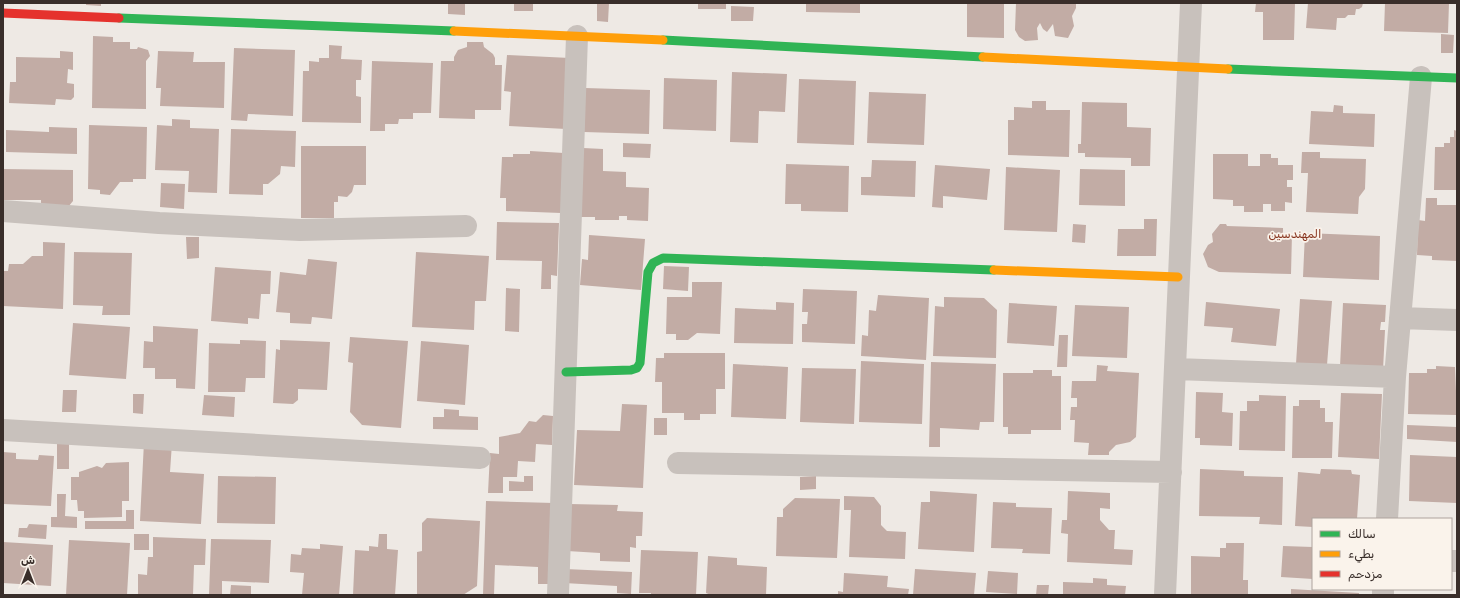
<svg xmlns="http://www.w3.org/2000/svg" width="1460" height="598" viewBox="0 0 1460 598" font-family="Rubik,Cairo,sans-serif">
	<style>
		.building { fill: #c2aca5 }
		.lines { fill: none; stroke-linecap: round; stroke-linejoin: round }
		.street { stroke: #c8c1bc; stroke-width: 22 }
		.fast { stroke: #30b455; stroke-width: 9 }
		.slow { stroke: #ff9f0a; stroke-width: 9 }
		.jam { stroke: #e5322d; stroke-width: 9 }
		.labels { text-anchor: middle; dominant-baseline: central; stroke-width: 3.5; stroke-linejoin: round; paint-order: stroke }
		.neighbourhood-label { font-size: 12px; fill: #893721; stroke: #faf3eb }
	</style>
	<rect width="100%" height="100%" fill="#eee9e4"/>
	<path class="building" d="M86,3H101V6L86,5Z
		M448,3H465V15L448,14Z
		M514,3H533V11H514Z
		M597,3H609L608,22L597,21Z
		M698,3H726V9H698Z
		M806,3H860V13L806,12Z
		M967,3H1004V38L967,37Z
		M1016,3H1076V8L1072,16L1074,26L1068,38L1055,36L1053,24L1047,32L1043,29L1040,23L1037,28L1038,40L1025,41L1019,37L1015,30Z
		M1256,3H1295L1294,40H1263V12H1255Z
		M1308,3H1363L1362,7L1359,9H1356L1355,15H1348L1345,18H1337L1336,30L1306,28Z
		M1385,3H1449L1448,33L1384,31Z
		M731,6L754,7L753,21H731Z
		M1441,34L1454,35L1453,53H1441Z
		M93,36L113,37V42H130V49H137L138,47L148,50L150,56L146,61V109L92,108Z
		M467,42H483L484,47L493,54L495,58V65H502L501,110H475V119L439,118L441,61H454V57L458,50L467,47Z
		M329,45L342,46L341,59L362,60L361,80H356V96L361,97V123L302,122L303,71H309V61L319,62V58H329Z
		M234,48L295,50L293,116L248,114L247,121L231,120Z
		M60,51L73,52V70L68,69L67,83L74,84V97L71,100L56,99L55,105L9,103L10,82H16V57L60,58Z
		M158,51L194,52L193,62H225L224,108L160,106L161,88H156Z
		M507,55L570,58L566,129L509,126L511,92L504,91Z
		M372,61L433,63L431,113H413V119H399L398,124H385V131H370Z
		M732,72L787,74L785,112L759,111L758,143L730,142Z
		M664,78L717,80L716,131L663,129Z
		M799,79L856,81L854,145L797,143Z
		M585,88L650,90L649,134L584,132Z
		M869,92L926,94L924,145L867,143Z
		M1032,101H1046V110H1070L1069,157L1008,155V120H1014V107L1032,108Z
		M1082,102L1127,103V127L1151,128L1150,166H1131V158L1085,157V153H1078V144H1081Z
		M1334,105L1343,106V113L1375,114L1374,147L1309,144L1311,111L1333,112Z
		M172,119L190,120V128L219,129L217,193L188,192L189,171L155,170L157,125L172,126Z
		M89,125L147,127L146,179H133V182H120L110,195L100,194V190L88,189Z
		M49,127L77,128V154L6,152V130L49,132Z
		M231,129L296,131L295,167L281,166L280,174L268,184H263V195L229,194Z
		M1454,130L1457,131V190H1434L1435,147H1444V143H1450V137H1454Z
		M623,143L651,144L650,158L623,157Z
		M301,146H366V185H354L352,192L347,197L338,196V202H334V218H301Z
		M583,148L603,149V171L626,172V187L649,188L648,221L627,220V216H619V220H595V217H581Z
		M530,151L564,153L561,213L506,211V198H500L502,157H513V154H530Z
		M1302,152H1320V158L1366,159L1365,189L1359,197L1358,214L1306,212L1308,173H1301Z
		M1213,154H1248V166H1260V154H1271V158H1278V165H1293V180H1287V187H1292V203L1285,202V211H1271V204H1263V212H1244V206H1233V200L1213,199Z
		M872,160L916,161L915,197L861,195V177H871Z
		M786,164L849,166L848,212L801,211V204H785Z
		M935,165L990,169L987,200L943,196V208L932,207Z
		M1006,167L1060,170L1057,232L1004,230Z
		M3,169L73,170V201L68,207L41,209V200H3Z
		M1080,169L1125,170V206L1079,205Z
		M161,183L185,184L184,209L160,207Z
		M1426,198H1437V205H1457V261L1432,260V256L1417,255L1418,220L1425,221Z
		M1144,219H1157L1156,256H1117L1118,229H1144Z
		M497,222L559,223L557,276L551,275V289H541L542,261L496,260Z
		M1073,224L1086,225L1085,243L1072,242Z
		M1220,224H1226L1227,226L1283,228V234H1292L1291,274L1219,272L1208,267L1203,254L1208,245L1213,242L1212,234Z
		M1305,233L1380,236L1379,280L1303,277Z
		M589,235L645,239L641,290L580,285L582,259L588,260Z
		M186,237H199V258L187,259Z
		M43,242L65,243L63,309L3,306V271H8L9,264H23L32,256H43Z
		M74,252L132,253L130,315H102L103,306L73,305Z
		M416,252L489,256L486,301H475L474,330L412,327Z
		M308,259L337,262L332,319L312,317L311,324L290,323V313L276,312L280,272L306,275Z
		M664,266L689,267L688,291L663,289Z
		M215,267L271,271L270,294H261L259,319L248,318V324L211,321Z
		M692,282H722L720,334L697,333L688,340H676V334H666L667,297H692Z
		M506,288L520,289L519,332L505,331Z
		M803,289L857,291L855,344L802,342V324H807L808,312H802Z
		M878,295L929,298L926,360L861,356L862,335L868,336L869,310L876,311Z
		M944,297L984,298L997,310L996,358L933,356L935,306L944,307Z
		M1300,299L1332,301L1327,365L1296,364Z
		M776,302L794,303L793,344L734,343L735,308L776,310Z
		M1206,302L1280,309L1276,346L1231,342L1233,328L1204,326Z
		M1009,303L1057,306L1054,346L1007,343Z
		M1343,303L1386,305L1385,322H1381L1380,330H1385L1383,370L1340,367Z
		M1075,305L1129,307L1127,358L1072,356Z
		M73,323L130,327L126,379L69,375Z
		M153,326L198,329L195,389L176,388V379H155V368H143L144,341L153,342Z
		M1059,335H1068L1067,367H1057Z
		M350,337L408,341L401,428L362,425L350,412L353,363L348,362Z
		M240,340L266,341L265,378H246L245,392H208L209,343L240,344Z
		M280,340L330,342L327,390L298,389V400L293,404L273,403L276,349L280,350Z
		M421,341L469,345L465,405L417,401Z
		M664,353H725V389H716V414H700V420H684V413H662V382H655L656,358H664Z
		M861,361L924,364L922,424L859,422Z
		M931,362L996,364L994,422H980L979,430L940,428V447H929Z
		M733,364L788,367L786,419L731,417Z
		M1097,365L1108,366L1107,371L1139,373L1136,437L1130,442L1116,445L1109,452V455H1088L1089,443L1074,442L1075,420H1070L1071,407H1077V398H1071L1072,381H1096Z
		M1436,366L1455,367L1457,415L1408,414L1409,373H1427V369H1436Z
		M802,368L856,369L854,424L800,422Z
		M1033,370H1052V376H1061V430H1031V434H1008V427H1003V373H1033Z
		M63,390H77L76,412H62Z
		M1196,392L1223,393L1222,412L1233,413L1232,446L1200,445V438H1195Z
		M1341,393L1382,394L1379,459L1338,457Z
		M133,394H144L143,414L133,413Z
		M204,395L235,397L234,417L202,415Z
		M1259,395L1286,396L1285,451L1239,450L1240,411H1247V401H1259Z
		M1299,400H1320V408H1325V422H1333L1332,458H1292L1293,406H1299Z
		M622,404L647,405L643,488L574,485L577,430L620,431Z
		M444,409L459,410V416L478,417V430L433,429V417H444Z
		M543,415L553,416L552,445L536,444L535,462L518,461L517,477H503V493H488L490,453L499,454V437L520,433L529,421L536,422Z
		M654,418H667V435H654Z
		M1407,425L1457,427V442L1407,439Z
		M144,442L172,443L170,472L204,474L201,524L140,521Z
		M57,443H69V469H57Z
		M3,452L16,453V459L38,460L39,455L54,456L51,506L3,504Z
		M1410,455L1457,457V503L1409,501Z
		M129,462V501H122V517L84,518V511H78L77,500H71V477H79V472L97,466L102,468L106,463Z
		M1200,469L1244,471V476L1283,477L1282,525L1259,524L1260,517L1199,516Z
		M1321,469L1351,470L1352,474L1360,475L1357,519H1313V527L1295,526L1298,472L1320,474Z
		M218,476L276,477L275,524L217,523Z
		M524,476H533V491H509V481L524,482Z
		M816,476V489L800,490V477Z
		M930,491L977,494L974,552L918,549L921,502H930Z
		M1068,491L1110,493V509L1100,508V520L1109,530H1115L1114,549L1133,550L1132,565L1067,562L1068,534L1061,533L1062,520H1067Z
		M57,494H66L65,516L77,517V528L51,527V517H57Z
		M844,496L874,497L881,506V525L887,531L906,532L905,559L849,557L851,510H844Z
		M795,498L840,499L837,558L776,556L777,517H783V509Z
		M486,501L554,503L552,584H538V567L495,565L494,595H483Z
		M993,502L1016,503V507L1052,508L1050,554L1022,553L1023,549L991,548Z
		M569,504L618,505L617,511L643,512L642,536H636V548L630,547V562L600,561V553L567,551Z
		M126,510H134V529H85V521H126Z
		M427,518L480,521L477,586L463,595H417V552L422,551V523Z
		M29,524L47,525L46,539L18,537L19,528H27Z
		M134,534H149V550H134Z
		M379,534H387V549L398,550L395,595H353L355,550L369,551V546L378,547Z
		M153,537L206,539L205,565H194L193,595H138V574L147,575L148,557H153Z
		M211,539L271,540L269,583L222,581V595H209Z
		M69,540L130,543L127,595H66Z
		M3,542L53,545L51,586L3,583Z
		M1226,543H1244L1243,580H1248V595H1191V556L1220,557V548H1226Z
		M320,544L343,546L339,595H302L304,573L290,572L291,554L301,555L302,548L320,549Z
		M1283,546L1313,547V579L1281,577Z
		M641,550L698,552L696,595H651V593H639Z
		M708,556L737,558V565L767,567L766,595H711L706,593Z
		M565,569L632,572L631,594L617,593V586L564,583Z
		M915,569L976,573L974,595H913Z
		M988,571L1018,573L1017,594L986,592Z
		M844,573L888,576L887,587L909,589L908,595H838V591L843,592Z
		M1093,578L1107,579V585L1126,586L1125,595H1063V582L1093,583Z
		M231,585L251,586V595H230Z
		M1037,585H1049L1048,595H1036Z
		M1291,589L1359,593V595H1291Z"/>
	<g class="lines">
		<path class="street" d="M3,211L159,223L300,230L466,226
			M1400,318L1457,320
			M1176,369L1395,377
			M3,430L480,458
			M678,463L1171,472
			M1387,519L1395,377L1421,77
			M1451,561H1457
			M558,595L577,36
			M1165,595L1191,3
			M1383,595V589"/>
		<path class="fast" d="M119,18L454,31
			M663,40L983,57
			M1228,69L1457,78
			M566,372L631,370L637,368L640,363L648,272L653,263L663,258L994,270"/>
		<path class="slow" d="M454,31L663,40
			M983,57L1228,69
			M994,270L1178,277"/>
		<path class="jam" d="M3,13L119,18"/>
	</g>
	<g class="labels">
		<g class="neighbourhood-label">
			<text x="1295" y="234">المهندسين</text>
		</g>
	</g>
	<rect width="1460" height="598" fill="none" stroke="#392e2a" stroke-width="8"/>
	<rect x="1312" y="518" width="140" height="72" fill="#faf3eb" stroke="#ada49e"/>
	<rect x="1320" y="531" width="20" height="6" fill="#30b455" stroke="#ada49e"/>
	<text x="1348" y="538" font-size="12" fill="#392e2a">سالك</text>
	<rect x="1320" y="551" width="20" height="6" fill="#ff9f0a" stroke="#ada49e"/>
	<text x="1348" y="558" font-size="12" fill="#392e2a">بطيء</text>
	<rect x="1320" y="571" width="20" height="6" fill="#e5322d" stroke="#ada49e"/>
	<text x="1348" y="578" font-size="12" fill="#392e2a">مزدحم</text>
	<g transform="translate(28 570)" stroke="#faf3eb" stroke-width="3" paint-order="stroke">
	<path d="M0-3L7 15L0 10L-7 15Z" fill="#392e2a"/>
	<text y="-6" font-size="11" font-weight="bold" text-anchor="middle" fill="#392e2a">ش</text>
	</g>
</svg>
